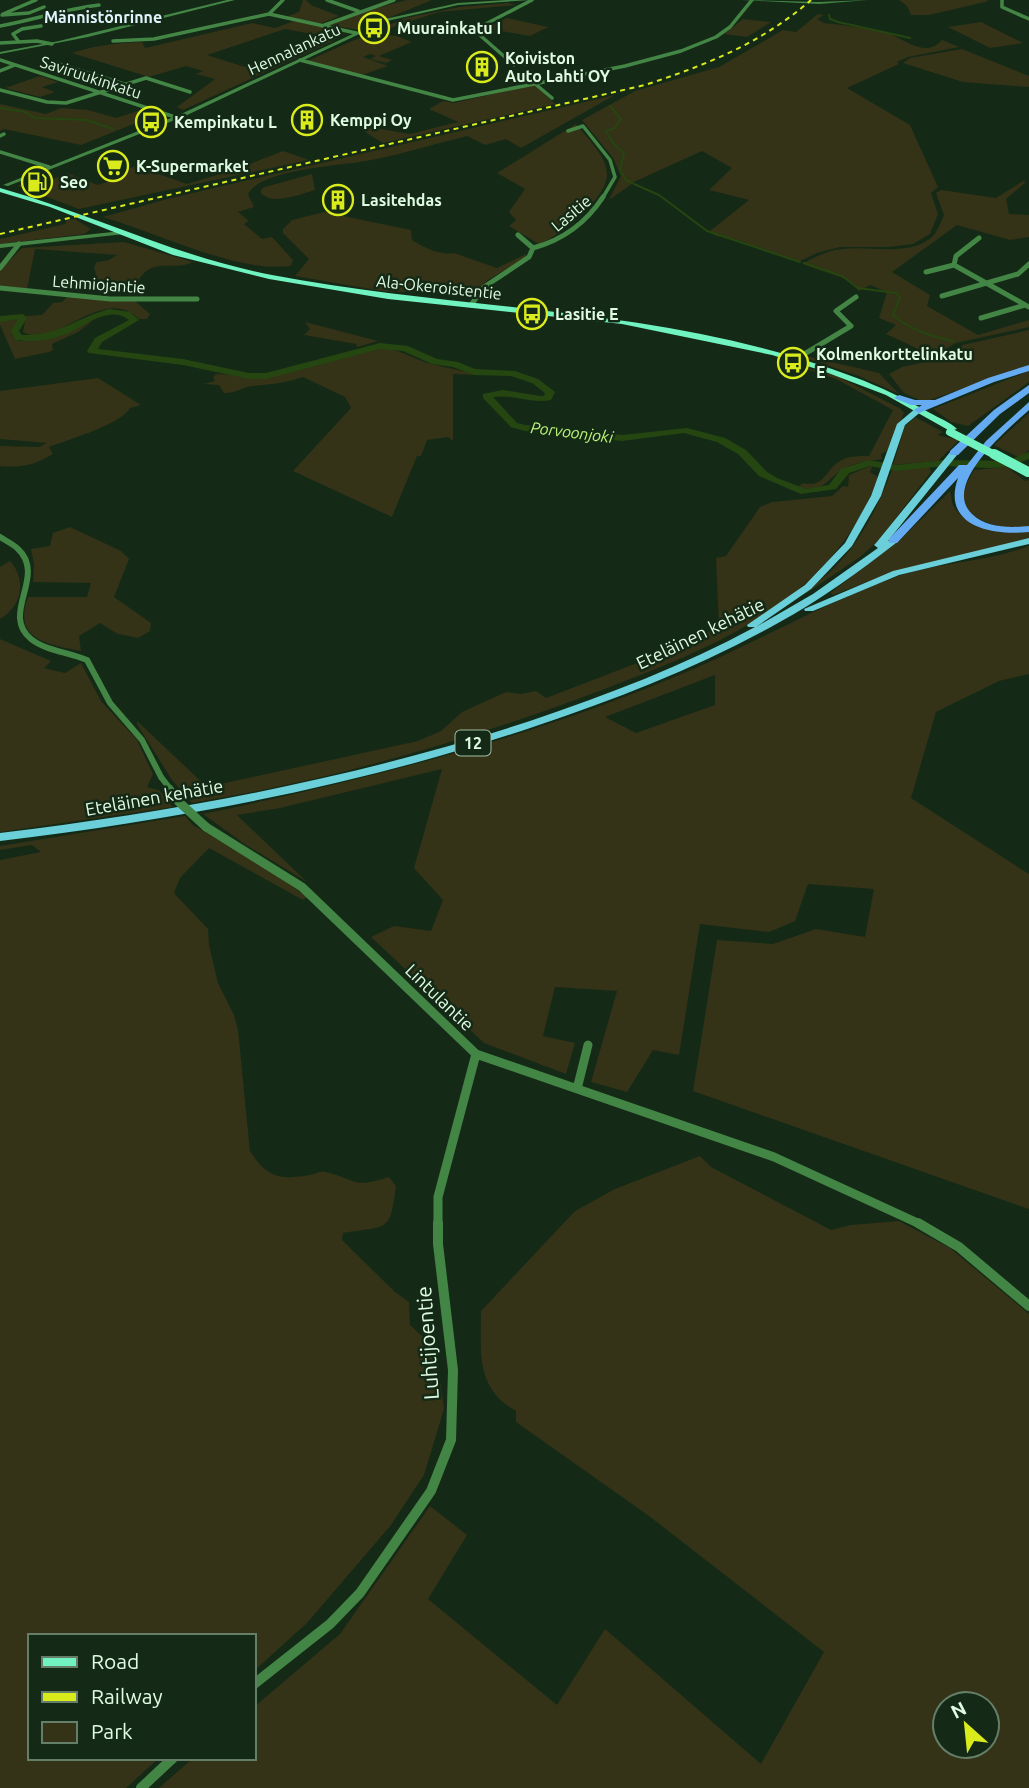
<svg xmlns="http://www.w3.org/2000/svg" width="1029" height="1788" viewBox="0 0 1029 1788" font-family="Ubuntu,sans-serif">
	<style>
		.green { fill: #343217; fill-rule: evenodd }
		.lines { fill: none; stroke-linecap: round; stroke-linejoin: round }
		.stream { stroke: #254610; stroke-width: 2 }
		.river { fill: #254610; fill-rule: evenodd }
		.minor-far4 { stroke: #438544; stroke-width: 3.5 }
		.minor-far3 { stroke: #438544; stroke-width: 5 }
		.minor-far2 { stroke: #438544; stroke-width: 6 }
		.minor-far1 { stroke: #438544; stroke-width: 9 }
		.minor { stroke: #438544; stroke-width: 10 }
		.tertiary { fill: #438544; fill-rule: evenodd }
		.primary { fill: #70f3c0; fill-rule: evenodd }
		.trunk { fill: #6acfd9; fill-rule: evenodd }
		.motorway { fill: #65abf2; fill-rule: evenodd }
		.rail { stroke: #daeb1c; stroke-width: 2; stroke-dasharray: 5 4.5; stroke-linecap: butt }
		.minor-bridge-far1 { stroke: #438544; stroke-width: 6 }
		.minor-bridge { stroke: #438544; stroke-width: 9 }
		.primary-bridge-far1 { stroke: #70f3c0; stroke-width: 8 }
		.primary-bridge { stroke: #70f3c0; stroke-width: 10 }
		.labels { text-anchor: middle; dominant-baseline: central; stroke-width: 5; stroke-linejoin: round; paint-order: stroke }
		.far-neighbourhood-label { font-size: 16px; font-weight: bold; fill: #e1f3fc; stroke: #142a17 }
		.far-poi-label { font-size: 16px; font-weight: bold; fill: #dffce2; stroke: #142a17; text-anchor: start }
		.far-street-label { font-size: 16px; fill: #dffce2; stroke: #142a17 }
		.far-water-label { font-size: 16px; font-style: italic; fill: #bbf376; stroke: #142a17 }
		.shield { fill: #142a17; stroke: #a2bda5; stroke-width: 2 }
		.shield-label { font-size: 16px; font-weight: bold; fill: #dffce2 }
		.street-label { font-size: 18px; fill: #dffce2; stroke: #142a17 }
		.near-street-label { font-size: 21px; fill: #dffce2; stroke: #142a17 }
	</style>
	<rect width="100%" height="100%" fill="#142a17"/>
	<path class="green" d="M303,0H306L311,5L339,16L320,24L286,17L299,12Z
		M407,0H432L359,30L329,25L362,12Z
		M899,0H986L989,1L929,15H911L907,6Z
		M508,3L515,5L439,12L384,30L381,34L383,35L397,36L412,42L379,56L392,60L386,63L370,59L376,56L370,54L363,57L388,66L362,75L307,61L405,18L460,7Z
		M818,14L824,15L817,19L824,23C845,25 865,28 886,33C903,37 924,60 942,40L959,47L908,57L897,62L899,64L847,88L910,125L938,187L931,193L938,214L930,234L913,244L889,247H840L817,253L798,262L738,240L716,236L710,231L749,200L709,190L732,168L702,151L636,181L609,200L621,176L613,158L582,120L635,91L719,67L783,30L796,32Z
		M507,18L548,27L530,36L490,29L491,26Z
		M743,19L771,22L747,37L724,34Z
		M294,21L344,32L333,41L183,110L177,107L215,79L196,74L203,71L186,66L149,77L72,53C96,45 117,43 142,42L145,48L252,23L275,28ZM285,29L323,36L245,67L207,55Z
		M981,22L1023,43L990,48L948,27Z
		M962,49L1029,76V87L963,82L903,63L910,58Z
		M40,76L58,82L42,87L55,92L40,97L5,88Z
		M534,84L555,104L383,143L352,124L410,134L458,122L429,109L443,101L454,103Z
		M615,95L521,148L506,139L485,145L467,136C434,144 400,155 366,161C339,166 261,169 248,194L254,207L238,212L249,221L244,224L262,239L272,237L293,260L291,266C236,273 158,233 103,217L171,198Z
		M0,104L46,114L61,108L88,110L116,118L141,110L156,115L81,145L4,129L0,131Z
		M576,124C587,138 607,156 607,175C607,198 559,237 539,244L509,226L516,220L509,212L525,189L497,173Z
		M283,151L309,160L79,209L18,186L22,184L33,188L67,173L98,185L115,179L109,176L136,166L187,184L237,169Z
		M312,174L315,190C301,194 272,206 261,193V189L265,187Z
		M1023,181L1026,182L1006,199L1009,214L1029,215V237L1010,240L957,225L892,272L930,295L927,306L978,335L1029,320V327L956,343L933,356L886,334L896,325L879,318L887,292L870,285L859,291L846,279L802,264C815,257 828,250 843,249C871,245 911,258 934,235C938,230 941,221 944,215L936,193L941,190L996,198Z
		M324,212L411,230L412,240C423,247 441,256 454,253L497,268L526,254L527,257L488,280L472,295L382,291L295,276L309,259L283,233V229L292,220Z
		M75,219L91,229L84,234L0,244V239L65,224L67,220Z
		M124,242L193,262C169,273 149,252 133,291H105L98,281L94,267L97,262L109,260L117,255L35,249L27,289L0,286V270L22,248Z
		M68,296L135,301L150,314L147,319H139C103,283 56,350 23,332L26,316L42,315L53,303L62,302Z
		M11,318H20L13,330L18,341C44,341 63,334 85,321L91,322L78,332L52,344L53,350L49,352L15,359L0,325V320Z
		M305,322L378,341L357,347L356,344L304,335L310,329Z
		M1029,330V366L924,402L904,393L889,374L902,367L940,359L963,345Z
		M383,348C403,350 414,360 432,364C447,368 462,370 477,375L453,374V441L448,437L427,440L421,456H417L392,517L293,471L351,408L345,397L303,377C282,384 273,384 252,386C242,387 235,394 224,393L219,385L204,384L215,381L213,377L216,374L268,377Z
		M806,356L879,373L899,394L859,376L805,358Z
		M795,365L835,375L901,409L904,413L887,451L881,454L882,459C870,461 858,462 848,467C828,475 824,496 798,487L803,483C825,488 825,470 840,461C848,456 859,456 869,456L893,410L836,379Z
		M1029,371V382L968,426L951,422L933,409Z
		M98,378L141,405L130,408C122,424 67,440 49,447L53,454C34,465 22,468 0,466V446L39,447L47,443L0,439V391Z
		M1029,413V450L1020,458L994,445Z
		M915,417L943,432L937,435L959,440L938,461L893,465L905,426Z
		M873,465L870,472L878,477C861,526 828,567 787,599C733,640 665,666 602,690C469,740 333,780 192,803L172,780L137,724V721L207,787L418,741L441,731L462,712L506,692L521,694L536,691L546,698L658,655L719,627L716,558L726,556L760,507L772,502L832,496L843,486L848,487L849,475Z
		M929,467L931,472L879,540L860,557L805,594C811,585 824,578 833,569C861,541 878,507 892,470Z
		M1007,467L1025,481L1029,480V526C1005,532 986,523 965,512L960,496L974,470Z
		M950,491C952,496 951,502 954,507C967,529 1007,535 1029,531V538L992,549L899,570L833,595L830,593L900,540Z
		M70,527L121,551L129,559L114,597L151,623L150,631L138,638L118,634L100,623L79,636L81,651C48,644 12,640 28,597H87L91,583L33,582L34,564L31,549L50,546L53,533Z
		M1029,546V674L999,681L936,712L911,798L1029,874V1209L693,1091L717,940L773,944L816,929L865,937L874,889L808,884L795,921L769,932L700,924L679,1055L653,1050L627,1092L591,1082L617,991L555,987L543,1036L575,1043L566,1074L484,1043L371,937L394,926L431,931L443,900L414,868L442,769L280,808L237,815L307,882L246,845L203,814C361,781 519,741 667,680C743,650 813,608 890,579C935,562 984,563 1029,546ZM715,675V705L636,733L605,717Z
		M10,561C27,580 22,606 0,619V567Z
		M0,639L51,661L44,668L65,673L81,663L101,701L137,740L153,774L147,787L159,790L173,807L0,832Z
		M185,816L193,825L270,870L307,897L303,900L209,848L180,878L174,893L208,929L209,945L218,983L234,1015L238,1030L250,1151C267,1178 280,1180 310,1175C316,1174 320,1170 326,1172C359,1180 350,1189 389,1177L396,1186C390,1234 388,1225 343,1233L342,1240L395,1292L409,1302L410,1325L436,1349L444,1409L424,1475L391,1525L307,1623L254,1671V1636H30V1758H159L126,1788H0V860L41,852L32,845L0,850V846Z
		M700,1156L711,1167L831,1230L851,1225L899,1221L950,1248L1029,1314V1788H159L193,1758H254V1707L340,1634L430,1506L467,1535L428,1599L557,1705L605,1629L761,1764L824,1652L649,1516L516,1422V1411C475,1388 481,1352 481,1311L575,1211L615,1189ZM945,1704H987V1746H945Z"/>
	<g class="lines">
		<path class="stream" d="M829,15L830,19L838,22L910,38
			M610,106L621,119L615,128L606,131L613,143L624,153L620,170L626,180L632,183
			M0,108L25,112L35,118L87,120L113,129
			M634,184L659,195L707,231L800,262
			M804,263L842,276L858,288L896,293L900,297L893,315C910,330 931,336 953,341"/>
		<path class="river" d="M109,309L130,312L139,320L102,342L98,349L183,359L249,373H266L380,343L408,346L437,359L458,362L475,369L515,371L538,379L555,392L551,400C531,404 513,394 493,397L517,423L525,425L622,435L687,428L725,438L746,450L767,472L777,478L806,489L829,485L841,469L869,460L896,465L945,460L1007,461L1029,452V459L1009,467L989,468L945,466L896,471L870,466L849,473L836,489L801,494L759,476L738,454L717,442L684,433L622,441L525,431L511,427L483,398V394L503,390L540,396H544L545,393L532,383L511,376L474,375L453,367L432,364L403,351L380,349L266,379H249L183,365L89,353L87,351L95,338L129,320C108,303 81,330 61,336C47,341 31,342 16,340L11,331L18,319L0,322V316L23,314L27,318L19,331L22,335C59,336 76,318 109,309Z"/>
		<path class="minor-far4" d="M327,0L358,11
			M1002,0V7L1029,19
			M3,14L36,0
			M269,14L356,33
			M2,15L29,13L44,7
			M0,26C34,20 65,9 99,5
			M322,26L394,0
			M113,41L154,39L269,14L283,0
			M19,42L13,34L22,29L41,26
			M0,43L37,41L52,44
			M0,60L175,117
			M46,60L124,84
			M300,60L453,100L625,66L681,51L716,37L730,27L752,0
			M514,65L474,30L532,0
			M0,71L15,65
			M533,82L552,98
			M0,90L47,102L66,103L146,78L190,92
			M568,131L583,126L610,160L615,177L602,199
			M0,136L4,134
			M0,152L49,167"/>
		<path class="minor-far3" d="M979,238L956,256L954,265L1029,307
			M533,248C563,240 586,223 603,197
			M0,268L19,244
			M926,272L954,265
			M0,288L110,299H197
			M942,296L1018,274L1029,264
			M471,305L484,287L529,257L533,248L518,235
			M981,318L1025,305
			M796,359L851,326L836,311L856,297"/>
		<path class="minor-far2" d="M0,537C6,541 13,544 18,549C47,576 0,614 31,639C46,651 69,652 87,660L110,703L142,740L161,777"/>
		<path class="minor-far1" d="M206,827L302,887L476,1054L774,1157L922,1225
			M577,1089L588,1045
			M438,1225V1197L476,1054"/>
		<path class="minor" d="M918,1223L959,1247L1029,1306
			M254,1684L330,1624L360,1593L431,1491L451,1440L453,1370L438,1244V1223
			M141,1788L173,1758"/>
		<path class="tertiary" d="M227,0H235L88,37L0,54V52L59,41Z
			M506,0H530L458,5L387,21L185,116L8,186L3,185L181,114L385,19L458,3Z
			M741,0L819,2L868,0L819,4Z
			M122,231L124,232V234L0,248V244Z"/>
		<path class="primary" d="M0,188C92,214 177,257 272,275C464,312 669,306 854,377C881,387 905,399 930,413C939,418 950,422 957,429L950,431L886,395L823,371L772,355L622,324L388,299L269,279L173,255L50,207L0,192Z"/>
		<path class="trunk" d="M916,408L923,410L905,425L881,496L852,546L811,589L756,627L813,594L878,548L874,545L876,543L951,451H957V455L888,541L896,539V543C859,572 820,600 778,623C701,666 619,698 536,726C362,785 182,819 0,841V833C180,811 357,778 530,721C607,695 683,666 755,627H748L747,625L805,585L845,543L871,496L897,424Z
			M1029,538V544L899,575L813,611H805L804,609L893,571Z"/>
		<path class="motorway" d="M1029,365V371L994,382L919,413L914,410L922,405H911L894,398L899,395L915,400H935L988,378Z
			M1029,385V393L1000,414L958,455H950V451L994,410Z
			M1029,402V410C1008,429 941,485 972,514C986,528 1010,528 1029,526V532C992,536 941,526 958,478L897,543H889V539L959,465H967L986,441Z"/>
		<path class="rail" d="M0,234L645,85C706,65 762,43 811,0"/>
		<path class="minor-bridge-far1" d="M161,777L171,790"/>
		<path class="minor-bridge" d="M169,789L179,802L206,827"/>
		<path class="primary-bridge-far1" d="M950,432L997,456"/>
		<path class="primary-bridge" d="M994,454L1028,472"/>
	</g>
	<defs>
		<g id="bus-ring" transform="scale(1.575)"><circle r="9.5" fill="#142a17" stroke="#daeb1c" stroke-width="1.5"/><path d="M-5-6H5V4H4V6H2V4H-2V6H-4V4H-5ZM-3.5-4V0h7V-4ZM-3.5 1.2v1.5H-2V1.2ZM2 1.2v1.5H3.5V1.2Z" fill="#daeb1c"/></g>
		<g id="building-ring" transform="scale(1.575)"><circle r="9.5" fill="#142a17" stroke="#daeb1c" stroke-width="1.5"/><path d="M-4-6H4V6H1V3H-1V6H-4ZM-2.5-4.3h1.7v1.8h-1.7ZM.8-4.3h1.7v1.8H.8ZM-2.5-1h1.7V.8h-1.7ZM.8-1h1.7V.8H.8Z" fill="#daeb1c"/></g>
		<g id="supermarket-ring" transform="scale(1.575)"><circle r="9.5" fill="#142a17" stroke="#daeb1c" stroke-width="1.5"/><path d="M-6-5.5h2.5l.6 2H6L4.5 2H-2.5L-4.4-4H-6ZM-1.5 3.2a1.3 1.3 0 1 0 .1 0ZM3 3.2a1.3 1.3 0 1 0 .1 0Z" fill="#daeb1c"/></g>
		<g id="fuel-ring" transform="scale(1.575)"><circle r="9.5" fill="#142a17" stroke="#daeb1c" stroke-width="1.5"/><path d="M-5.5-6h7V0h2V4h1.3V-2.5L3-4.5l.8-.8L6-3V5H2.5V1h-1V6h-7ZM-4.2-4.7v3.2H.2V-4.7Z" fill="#daeb1c"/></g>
	</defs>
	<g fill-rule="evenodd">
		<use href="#bus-ring" x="374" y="28"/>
		<use href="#building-ring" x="482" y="67"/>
		<use href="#building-ring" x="307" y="120"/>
		<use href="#bus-ring" x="151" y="122"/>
		<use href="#supermarket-ring" x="113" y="166"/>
		<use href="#fuel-ring" x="37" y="182"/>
		<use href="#building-ring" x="338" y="200"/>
		<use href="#bus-ring" x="532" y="314"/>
		<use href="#bus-ring" x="793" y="363"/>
	</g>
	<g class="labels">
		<g class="far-neighbourhood-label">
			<text x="103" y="17">Männistönrinne</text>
		</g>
		<g class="far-poi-label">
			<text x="397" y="28">Muurainkatu I</text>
			<text x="505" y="58">Koiviston<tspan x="505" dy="18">Auto Lahti OY</tspan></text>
			<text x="330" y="120">Kemppi Oy</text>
			<text x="174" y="122">Kempinkatu L</text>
			<text x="136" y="166">K-Supermarket</text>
			<text x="60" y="182">Seo</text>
			<text x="361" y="200">Lasitehdas</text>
			<text x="555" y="314">Lasitie E</text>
			<text x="816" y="354">Kolmenkorttelinkatu<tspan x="816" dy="18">E</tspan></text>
		</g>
		<g class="far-street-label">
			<text transform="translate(294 49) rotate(-25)">Hennalankatu</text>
			<text transform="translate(91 77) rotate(18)">Saviruukinkatu</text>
			<text transform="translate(571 213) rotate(-40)">Lasitie</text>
			<text transform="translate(99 284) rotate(4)">Lehmiojantie</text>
			<text transform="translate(439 287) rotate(6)">Ala-Okeroistentie</text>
		</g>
		<g class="far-water-label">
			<text transform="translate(572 432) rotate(7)">Porvoonjoki</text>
		</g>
		<rect class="shield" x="455.5" y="730.5" width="35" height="25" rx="5"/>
		<g class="shield-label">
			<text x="473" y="743">12</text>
		</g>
		<g class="street-label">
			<text transform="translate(700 633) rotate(-26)">Eteläinen kehätie</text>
			<text transform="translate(154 797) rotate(-10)">Eteläinen kehätie</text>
			<text transform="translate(440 997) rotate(44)">Lintulantie</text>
		</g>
		<g class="near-street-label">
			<text transform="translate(427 1343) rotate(-94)">Luhtijoentie</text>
		</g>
	</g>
	<rect x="28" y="1634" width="228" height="126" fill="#142a17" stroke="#657e68" stroke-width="2"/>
	<rect x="42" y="1657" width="35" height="10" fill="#70f3c0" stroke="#657e68" stroke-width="2"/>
	<text x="91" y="1669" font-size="21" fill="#dffce2">Road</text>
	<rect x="42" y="1692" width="35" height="10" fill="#daeb1c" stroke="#657e68" stroke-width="2"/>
	<text x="91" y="1704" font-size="21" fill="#dffce2">Railway</text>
	<rect x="42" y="1722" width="35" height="21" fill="#343217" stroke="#657e68" stroke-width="2"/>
	<text x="91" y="1739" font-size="21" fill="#dffce2">Park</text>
	<g transform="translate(966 1725) rotate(333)"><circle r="33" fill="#142a17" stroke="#657e68" stroke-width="2"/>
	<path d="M0-5L12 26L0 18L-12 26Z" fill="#daeb1c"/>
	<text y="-10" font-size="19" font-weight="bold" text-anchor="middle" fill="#dffce2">N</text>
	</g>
</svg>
